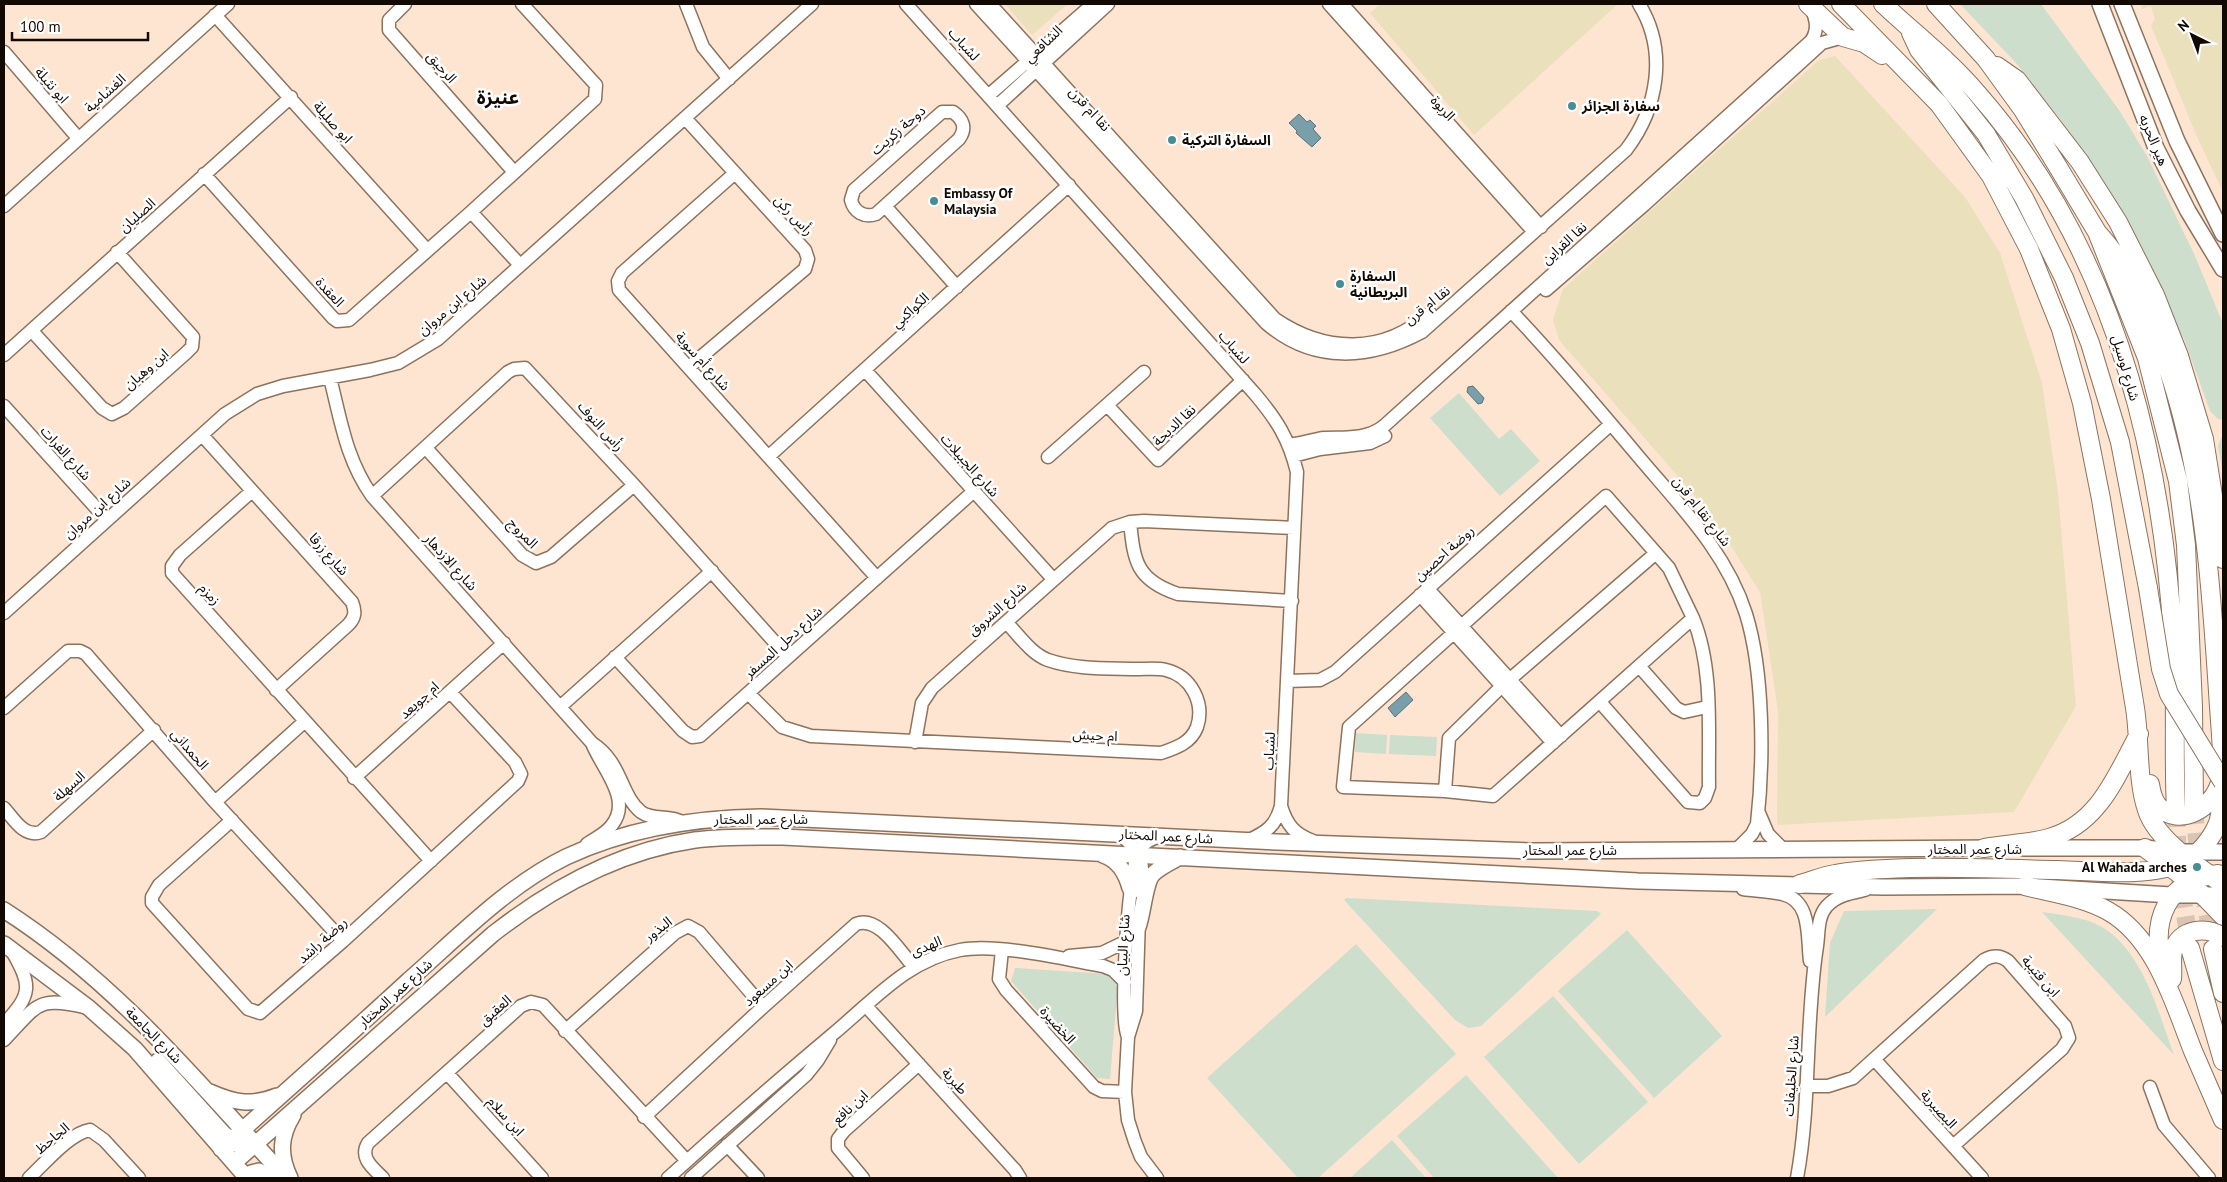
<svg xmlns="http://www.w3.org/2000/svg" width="2227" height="1182" viewBox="0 0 2227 1182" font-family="'PT Sans','Noto Sans Arabic',sans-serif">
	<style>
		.green { fill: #cddecc }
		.sand { fill: #eae0bb }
		.water { fill: #799fab; stroke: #5a7279 }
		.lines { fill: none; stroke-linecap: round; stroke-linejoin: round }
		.highway-tunnel { stroke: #dac4b3; stroke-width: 18; stroke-dasharray: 18 9; stroke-linecap: butt }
		.minor-casing { stroke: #8d735e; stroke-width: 15 }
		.major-casing { stroke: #8d735e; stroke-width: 18 }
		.highway-casing { stroke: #8d735e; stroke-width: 20 }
		.minor { stroke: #fff; stroke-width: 12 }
		.major { stroke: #fff; stroke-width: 15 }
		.highway { stroke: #fff; stroke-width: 18 }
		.highway-bridge-casing { stroke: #8d735e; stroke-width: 20; stroke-linecap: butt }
		.highway-bridge { stroke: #fff; stroke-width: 18 }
		.poi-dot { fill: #468d94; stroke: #fff; stroke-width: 2 }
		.labels { text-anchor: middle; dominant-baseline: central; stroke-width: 5; stroke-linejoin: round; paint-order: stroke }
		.street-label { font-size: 14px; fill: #130903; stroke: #fff }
		.poi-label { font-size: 14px; font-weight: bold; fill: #130903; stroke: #fff; text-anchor: start }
		.district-label { font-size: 19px; font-weight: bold; fill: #130903; stroke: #fff }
	</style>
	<rect width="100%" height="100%" fill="#fde5d2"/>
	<path class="green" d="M1960,4H2041L2119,110L2147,156L2195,256L2223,324V420L2218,419L2210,411L2184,339L2081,150L2061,120L2017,64Z
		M1459,393L1499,439L1511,429L1540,461L1500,496L1430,418Z
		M2223,434V474L2218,446Z
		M1356,733L1387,735L1386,754L1355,752Z
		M1390,735L1437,737L1436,756L1389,754Z
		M1347,898L1597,911L1601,914L1481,1026L1468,1028L1455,1020L1344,900Z
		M1937,909L1825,1017L1830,943L1844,911Z
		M2042,912C2062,915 2084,917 2102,927C2143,951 2159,1014 2174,1055Z
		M1627,930L1722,1036L1654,1098L1558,991Z
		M1356,944L1456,1054L1318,1178H1298L1207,1078Z
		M1015,968L1108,974L1118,984L1110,1079L1097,1078L1011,981Z
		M1553,996L1648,1102L1579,1164L1484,1057Z
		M1466,1075L1558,1178H1434L1397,1136Z
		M1392,1140L1426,1178H1350Z"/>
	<path class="sand" d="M1005,4H1068L1032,35Z
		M1380,4H1618L1474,135L1370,13Z
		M2141,4H2223V192L2198,139L2151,26L2155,19L2151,6L2142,9Z
		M1835,56L1965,197L2000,253L2042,383L2058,492L2076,706L2014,812L1777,825L1778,711L1760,592L1710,513L1559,340L1553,320L1563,289L1819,60Z"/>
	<path class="water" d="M1299,114L1307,122L1310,120L1316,126L1313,129L1321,138L1312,147L1296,133L1297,131L1289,123Z
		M1473,386L1484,398L1482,403L1478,404L1467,392L1468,387Z
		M1406,692L1413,700L1395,717L1388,708Z"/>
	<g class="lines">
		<path class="highway-tunnel" d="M2194,806L2199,862
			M2176,809L2178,868L2190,947
			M2203,888L2213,946"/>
		<g class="minor-casing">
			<path id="minor" d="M405,4L389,20V30L514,172
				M686,4L703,47L729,79
				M906,4L1255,394C1277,420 1289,439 1297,472L1281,806C1276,825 1267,832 1249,840
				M976,4L1266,323C1313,364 1370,360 1422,332L1626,150C1658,108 1668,51 1639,4
				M990,4L1275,319C1325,353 1383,355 1430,313
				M1329,4L1534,232
				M1342,4L1541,227
				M215,15L427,250
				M4,52L78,138
				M989,95L1093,4
				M998,105L1108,4
				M942,112H953C963,119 967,128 959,139L876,214C864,218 854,212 851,200L854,190Z
				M685,118L805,250L808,259L805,269L689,367
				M735,173L622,273L618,281L619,290L877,578
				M204,174L333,318L337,321L349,320L471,212L595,99L596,85L522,4
				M4,206L228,4
				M885,206L957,287
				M471,212L520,265
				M1546,290L1644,205L1822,43L1843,37
				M1511,311C1555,357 1597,407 1638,456C1679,505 1726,551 1746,614C1764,672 1764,762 1757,824L1752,834L1737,849
				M32,331L102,408L112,414L124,408L186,353L192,347L193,337L117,252
				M4,355L291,97
				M865,370L1053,579
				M330,378C341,421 346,459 372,496L592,743C622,762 620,795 641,812C653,821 669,814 682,822
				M1107,405L1158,460L1243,380
				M4,406L107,520
				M202,435L352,602C356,612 355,618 348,625L276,690
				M1289,445C1301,443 1312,440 1324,438C1344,437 1367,440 1384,426L1811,41C1819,30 1816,19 1811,7
				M426,448L522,555L536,563L551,557L634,485
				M769,456L1069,185
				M1293,456L1320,449L1370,443L1385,436
				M1048,457L1144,372
				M252,491L180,555L172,566V573L431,861
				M372,496L508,372L514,369L525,368L634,485L788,657
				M1606,496L1669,568L1693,618L1493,796L1445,791L1343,787L1349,727Z
				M1130,522C1134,561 1136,580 1178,594L1292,601
				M1427,588L1561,736
				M1420,595L1553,743
				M4,613L225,414L257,394L283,386L370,370L398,363L438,339L812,4
				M615,657L683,731L692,737L700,736L974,491
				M1639,666L1676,708L1684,712L1707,707
				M1287,681L1320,680L1335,672L1611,424
				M748,693L782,727L811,736L1161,753C1176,748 1191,743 1197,727C1205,703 1191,676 1166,670C1158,668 1148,669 1139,669C1109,668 1077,670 1048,660C1031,654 1018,634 1006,622
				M1600,702L1688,802L1700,803L1705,798L1709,787C1708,733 1714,669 1693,618
				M561,706L712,571
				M4,708L68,651H80L86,654L215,802L343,941
				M915,742L922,703L932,688L1112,528L1130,522L1144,521L1294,528
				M354,778L504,643
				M1445,791L1449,738L1501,687L1656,553
				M215,802L304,722
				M1281,806C1287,825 1294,834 1313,841
				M4,808C14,819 24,838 41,832L154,730
				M1759,813L1768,834L1783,849
				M232,820L159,885L152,897V903L248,1009L260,1013L343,941L518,781L521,774L515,762L450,692
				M1119,834C1144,853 1144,864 1141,893
				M587,844C595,838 606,834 612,825C633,799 601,767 592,743
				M1743,889C1756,891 1770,891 1782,894C1812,900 1807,938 1810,961
				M1139,917L1136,1011L1128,1037L1125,1092L1128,1120L1135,1142L1141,1157L1157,1178
				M1002,950L999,979L1006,990L1094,1087L1102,1091L1125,1092
				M1069,956L1102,953L1127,941
				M866,1006L1015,1170L1020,1178
				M4,1024C32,994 32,986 12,951
				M565,1031L675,933L688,926L699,932L763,1007
				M1128,1037C1119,1018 1128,875 1138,853C1141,844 1150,840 1158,836
				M4,1040C38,1005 36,995 88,1008
				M1875,1060L1982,1178
				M447,1073L542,1178
				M1806,1086H1828L1853,1078L1984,960C1993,955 2000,955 2008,961L2065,1026L2069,1038L2062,1049L1953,1146
				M2150,1087L2164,1125L2209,1178
				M644,1117L763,1007L856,924C879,915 900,952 914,967
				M727,1145L758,1178
				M29,1178C44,1164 70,1133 90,1130L104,1140L139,1178
				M383,1178C373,1168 359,1158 368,1143L521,1006L531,1002L543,1005L687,1161
				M668,1178C722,1129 777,1081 833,1034C873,1001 907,960 960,950C997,943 1064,959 1103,966L1113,970L1125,982
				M691,1178L806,1075L818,1060L830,1040
				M863,1178L838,1148V1139L844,1131L919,1064
				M1797,1178C1811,1102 1805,1023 1817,946C1819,933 1817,917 1827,906C1837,895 1851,893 1865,890"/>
		</g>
		<g class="major-casing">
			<path id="major" d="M2100,4L2156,148L2188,211L2223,269
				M2122,4L2177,141L2223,234
				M2023,848H2145L2182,852H2223
				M1103,855C1119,860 1126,873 1130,888
				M4,910C115,981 198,1082 286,1178
				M1138,927C1143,914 1145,882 1153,874C1160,867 1171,862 1180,857
				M4,944L89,1008L135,1049L247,1178
				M158,1061L223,1133L238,1145
				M210,1092C235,1103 251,1106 277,1096
				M221,1149C284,1093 347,1037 409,980C458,937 507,886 566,857C628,828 694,818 761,817L1277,842L1532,851L1995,848
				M234,1163L493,934C553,887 619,851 695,840C724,836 754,837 783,837L1638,881L1883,887L2025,886L2171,895H2223
				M248,1178L251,1173L259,1171L268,1178
				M290,1178C279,1155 280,1136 293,1115"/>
		</g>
		<g class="highway-casing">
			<path id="highway" d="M1808,4L1843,37L1864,43L1882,55
				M1841,4L1939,104L1991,176L2029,249L2061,329L2082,403L2101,499L2135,708C2140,739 2137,782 2147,810C2156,839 2199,868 2223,884
				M1883,4C1915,34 1949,60 1977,93C2110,244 2161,441 2173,639C2177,696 2173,752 2176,809
				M1936,4L1986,59L2023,110L2058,167L2097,232L2147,358L2178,481L2186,545L2193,707L2194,806
				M1911,33L1919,50L1986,134L2024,198L2064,278L2090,343L2120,442L2148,588
				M1997,66L2017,80L2080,162L2118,222L2155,295L2179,356L2204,439L2223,559
				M2150,784C2151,791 2153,800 2158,806C2180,829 2214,807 2220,782
				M1984,848C2005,844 2028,844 2049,838C2099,824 2116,776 2139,734
				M2145,848L2190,882L2223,916
				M1800,884C1811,881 1823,876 1835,874C1860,869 1885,869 1909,868C1959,867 2008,869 2058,870C2095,871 2149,878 2184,862C2199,855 2212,838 2218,823C2227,795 2221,737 2219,707C2212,599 2206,491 2174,387C2157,333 2136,274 2097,232
				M2025,886C2052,893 2083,897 2108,911C2156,938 2174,1003 2193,1051C2203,1074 2213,1097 2223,1120
				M2190,948L2223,1061
				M2213,949L2223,993
				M2163,967C2150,920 2167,880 2218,874
				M2172,979C2173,970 2171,959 2173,951C2180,928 2206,926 2223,937"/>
		</g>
		<use href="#minor" class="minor"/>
		<use href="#major" class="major"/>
		<use href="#highway" class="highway"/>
		<g class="highway-bridge-casing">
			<path id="highway-bridge" d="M2148,588L2161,669L2169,694L2223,782"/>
		</g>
		<use href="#highway-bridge" class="highway-bridge"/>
	</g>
	<g class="poi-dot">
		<circle cx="1572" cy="106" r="5"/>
		<circle cx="1172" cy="140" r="5"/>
		<circle cx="934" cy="201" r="5"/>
		<circle cx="1340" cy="284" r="5"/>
		<circle cx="2197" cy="867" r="5"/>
	</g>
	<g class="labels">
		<g class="street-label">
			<text transform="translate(964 44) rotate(48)">لشباب</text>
			<text transform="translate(1043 44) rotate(-44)">الشافعي</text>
			<text transform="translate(442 67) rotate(49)">الرحيق</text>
			<text transform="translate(52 85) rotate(49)">ابو نثيلة</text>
			<text transform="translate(105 93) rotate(-42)">الغشامية</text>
			<text transform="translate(1443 108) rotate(48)">الربوة</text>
			<text transform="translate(1090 109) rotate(48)">نقا ام قرن</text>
			<text transform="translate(333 122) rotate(48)">ابو صليلة</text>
			<text transform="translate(898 130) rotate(-41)">دوحة زكريت</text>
			<text transform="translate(2154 140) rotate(67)">هير الحربه</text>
			<text transform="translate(137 215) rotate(-42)">الصليان</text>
			<text transform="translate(794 215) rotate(47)">رأس ركن</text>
			<text transform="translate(1564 243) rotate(-42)">نقا القراين</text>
			<text transform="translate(330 292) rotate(47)">العقدة</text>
			<text transform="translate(452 305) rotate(-40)">شارع ابن مروان</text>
			<text transform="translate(1427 305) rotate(-38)">نقا ام قرن</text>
			<text transform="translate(910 310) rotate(-42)">الكواكبي</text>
			<text transform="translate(1234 347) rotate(49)">لشباب</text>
			<text transform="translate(703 361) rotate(48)">شارع أم سوية</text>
			<text transform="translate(2126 368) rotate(74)">شارع لوسيل</text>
			<text transform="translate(146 369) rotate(-41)">ابن وهبان</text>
			<text transform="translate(1174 425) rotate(-43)">نقا الديحة</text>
			<text transform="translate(601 426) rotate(48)">رأس النوف</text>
			<text transform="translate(66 453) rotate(48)">شارع الفرات</text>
			<text transform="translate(970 465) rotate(48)">شارع الجبيلات</text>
			<text transform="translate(97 508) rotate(-42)">شارع ابن مروان</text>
			<text transform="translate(1702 511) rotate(52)">شارع نقا ام قرن</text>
			<text transform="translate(523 533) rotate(46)">المروج</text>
			<text transform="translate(1444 553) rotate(-42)">روضة احصين</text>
			<text transform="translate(329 554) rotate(48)">شارع زرقا</text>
			<text transform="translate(451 562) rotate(48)">شارع الازدهار</text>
			<text transform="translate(210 594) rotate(48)">زمزم</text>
			<text transform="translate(997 609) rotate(-42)">شارع الشروق</text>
			<text transform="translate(783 642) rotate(-42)">شارع دحل المسفر</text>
			<text transform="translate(419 700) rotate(-42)">ام جويعد</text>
			<text transform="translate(1095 735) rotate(3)">ام حيش</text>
			<text transform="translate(190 749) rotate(49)">الحمداني</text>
			<text transform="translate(1269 751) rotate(-87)">لشباب</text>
			<text transform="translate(69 786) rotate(-42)">السهلة</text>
			<text x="761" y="819">شارع عمر المختار</text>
			<text transform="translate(1166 836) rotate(3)">شارع عمر المختار</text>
			<text x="1975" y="849">شارع عمر المختار</text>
			<text x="1570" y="850">شارع عمر المختار</text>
			<text transform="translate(658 929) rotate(-38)">البذور</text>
			<text transform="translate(322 940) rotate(-42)">روضة راشد</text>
			<text transform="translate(1123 945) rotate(-87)">شارع البيان</text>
			<text transform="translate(926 946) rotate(-22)">الهدى</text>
			<text transform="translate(2041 976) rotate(49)">ابن قتيبة</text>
			<text transform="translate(768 983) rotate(-42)">ابن مسعود</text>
			<text transform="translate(395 993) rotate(-42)">شارع عمر المختار</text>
			<text transform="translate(495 1010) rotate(-41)">العقيق</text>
			<text transform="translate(1058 1025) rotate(48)">الخضيرة</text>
			<text transform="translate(154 1035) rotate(45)">شارع الجامعة</text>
			<text transform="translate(1791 1076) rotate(-86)">شارع الخليفات</text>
			<text transform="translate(955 1081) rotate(48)">طبرية</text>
			<text transform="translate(850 1107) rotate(-43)">ابن نافع</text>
			<text transform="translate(1939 1109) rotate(48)">البصيرية</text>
			<text transform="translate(506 1116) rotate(48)">ابن سلام</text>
			<text transform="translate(52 1138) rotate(-40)">الجاحظ</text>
		</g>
		<g class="poi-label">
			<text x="1582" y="106">سفارة الجزائر</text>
			<text x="1182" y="140">السفارة التركية</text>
			<text x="944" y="193">Embassy Of<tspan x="944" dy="16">Malaysia</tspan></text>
			<text x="1350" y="276">السفارة<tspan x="1350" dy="16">البريطانية</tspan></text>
			<text x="2187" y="867" text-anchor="end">Al Wahada arches</text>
		</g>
		<g class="district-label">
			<text x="498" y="97">عنيزة</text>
		</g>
	</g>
	<rect width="2227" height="1182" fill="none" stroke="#130903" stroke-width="10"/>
	<g transform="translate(2192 35) rotate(318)" stroke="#ffffff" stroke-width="4" paint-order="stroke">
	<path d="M0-4L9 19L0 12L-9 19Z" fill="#130903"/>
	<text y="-8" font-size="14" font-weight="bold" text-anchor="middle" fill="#130903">N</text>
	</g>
	<path d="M12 32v8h136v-8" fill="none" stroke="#130903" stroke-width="2.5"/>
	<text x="20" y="32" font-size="15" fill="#130903" stroke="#ffffff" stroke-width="4" paint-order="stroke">100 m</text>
</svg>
